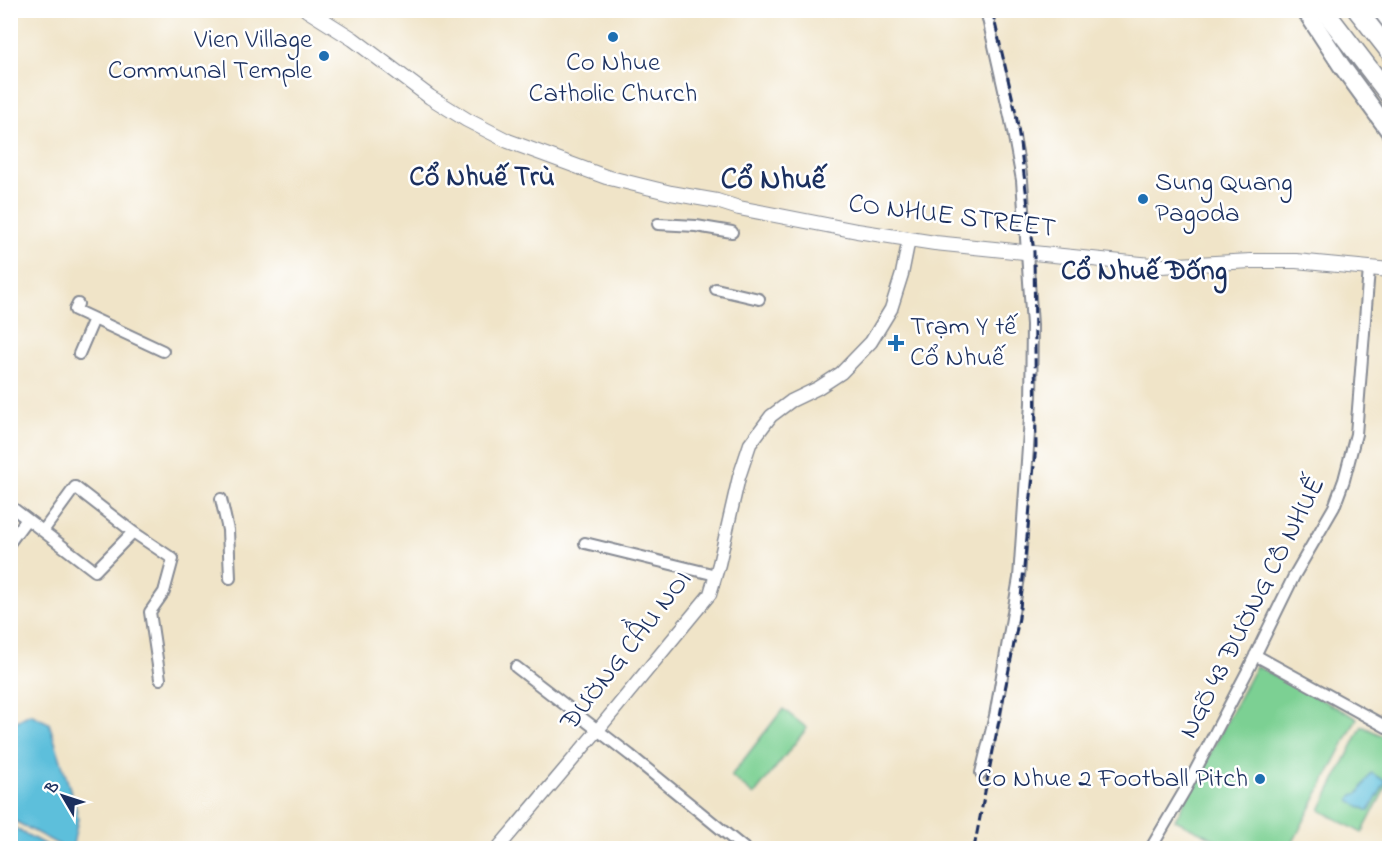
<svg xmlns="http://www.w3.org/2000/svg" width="1400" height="859" viewBox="0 0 1400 859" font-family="'Indie Flower',sans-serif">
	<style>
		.green { fill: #7cd093; stroke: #4c8078; stroke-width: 1.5 }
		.water { fill: #5dbfdb; stroke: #3c779c; stroke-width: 1.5 }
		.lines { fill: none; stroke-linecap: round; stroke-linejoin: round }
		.minor-casing { stroke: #868a93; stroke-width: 14 }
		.tertiary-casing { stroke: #868a93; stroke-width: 15 }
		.secondary-casing { stroke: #868a93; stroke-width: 16 }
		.primary-casing { stroke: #868a93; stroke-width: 20 }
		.motorway-casing { stroke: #868a93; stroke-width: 21 }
		.minor { stroke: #fff; stroke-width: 10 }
		.tertiary { stroke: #fff; stroke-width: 12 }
		.secondary { stroke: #fff; stroke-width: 14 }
		.primary { stroke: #fff; stroke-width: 16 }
		.motorway { stroke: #fff; stroke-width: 18 }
		.rail { stroke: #1b2f5e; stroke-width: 3; stroke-dasharray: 9 4.5; stroke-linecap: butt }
		.poi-dot { fill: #1f6fb2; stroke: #fff; stroke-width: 2 }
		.labels { text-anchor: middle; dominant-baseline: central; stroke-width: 5; stroke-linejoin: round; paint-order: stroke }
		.poi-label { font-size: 27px; fill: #1b2f5e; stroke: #fff; text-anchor: end }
		.street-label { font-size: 27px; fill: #1b2f5e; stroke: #fff }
		.neighbourhood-label { font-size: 28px; font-weight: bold; fill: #1b2f5e; stroke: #fff }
		.quarter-label { font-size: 30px; font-weight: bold; fill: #1b2f5e; stroke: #fff }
	</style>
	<rect width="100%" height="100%" fill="#fff"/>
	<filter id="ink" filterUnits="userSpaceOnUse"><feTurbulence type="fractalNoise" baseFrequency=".0167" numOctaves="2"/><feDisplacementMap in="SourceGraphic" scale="12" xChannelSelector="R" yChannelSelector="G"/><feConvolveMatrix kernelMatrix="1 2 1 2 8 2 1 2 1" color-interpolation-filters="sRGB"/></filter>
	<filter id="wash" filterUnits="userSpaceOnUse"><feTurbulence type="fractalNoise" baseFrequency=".008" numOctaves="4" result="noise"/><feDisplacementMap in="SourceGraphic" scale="24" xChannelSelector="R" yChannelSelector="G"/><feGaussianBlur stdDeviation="1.35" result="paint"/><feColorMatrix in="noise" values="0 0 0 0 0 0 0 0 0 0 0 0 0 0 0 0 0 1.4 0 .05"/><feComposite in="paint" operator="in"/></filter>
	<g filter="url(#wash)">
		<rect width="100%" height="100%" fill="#f0e4c8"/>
		<path class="green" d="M1256,666L1357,718L1290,848H1233L1175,820Z
			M783,709L807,728L754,795L731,776Z
			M1362,726L1389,739V781L1362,833L1320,810Z"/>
		<path class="water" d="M30,714L49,723L76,808L78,819L73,845L71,848H65L11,819V724Z
			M1371,773L1386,781L1369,811L1351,802L1350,799L1353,795L1359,793Z
			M11,826L51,848H11Z"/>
	</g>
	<g filter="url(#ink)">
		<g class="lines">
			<g class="minor-casing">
				<path id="minor" d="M658,224L696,226L732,232
					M716,289L759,299
					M78,304L75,310L163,351
					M79,354L94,319
					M221,499L228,530L230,578
					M10,506L95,571L133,532L173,559L164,592L150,612L160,679
					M43,531L75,487L133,532
					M10,542L27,519
					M585,543L716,575
					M1255,655L1390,729
					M516,667L630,755L744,848
					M981,773L995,716L1019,578L1031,403L1032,325L1022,180L1011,121L986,10
					M1151,848L1185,790L1247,672L1294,576L1334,507L1344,480L1356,434L1369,269"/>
			</g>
			<g class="tertiary-casing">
				<path id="tertiary" d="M498,848L597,731L710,594L719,564L739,477L750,444L771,416L791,401L818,388L841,373L871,342L891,309L902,274L909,239"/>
			</g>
			<g class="secondary-casing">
				<path id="secondary" d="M307,10L353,39L430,97L467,120L508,141L606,177L671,193L717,201L739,208L857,231L935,243L1161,266L1251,261H1296L1390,270"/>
			</g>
			<g class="primary-casing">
				<path id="primary" d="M1305,10L1341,65L1390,132
					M1381,10L1390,22"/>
			</g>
			<g class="motorway-casing">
				<path id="motorway" d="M1324,10L1390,96
					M1357,10L1390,52"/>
			</g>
			<use href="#minor" class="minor"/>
			<use href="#tertiary" class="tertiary"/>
			<use href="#secondary" class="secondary"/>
			<use href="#primary" class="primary"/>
			<use href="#motorway" class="motorway"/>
			<path class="rail" d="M974,848L1019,618L1036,446L1034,252L1016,113L992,10"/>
		</g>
	</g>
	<g class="poi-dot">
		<circle cx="613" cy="37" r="6"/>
		<circle cx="324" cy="56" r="6"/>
		<circle cx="1143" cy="199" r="6"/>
		<path d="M893 334h6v6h6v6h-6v6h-6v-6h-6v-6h6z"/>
		<circle cx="1260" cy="779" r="6"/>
	</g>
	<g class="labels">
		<g class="poi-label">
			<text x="312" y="40">Vien Village<tspan x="312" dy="31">Communal Temple</tspan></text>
			<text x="613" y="63" text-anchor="middle">Co Nhue<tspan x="613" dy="31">Catholic Church</tspan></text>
			<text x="1155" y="183" text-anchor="start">Sung Quang<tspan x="1155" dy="31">Pagoda</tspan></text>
			<text x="910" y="327" text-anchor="start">Trạm Y tế<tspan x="910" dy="31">Cổ Nhuế</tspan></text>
			<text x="1248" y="779">Co Nhue 2 Football Pitch</text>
		</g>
		<g class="street-label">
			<text transform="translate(952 217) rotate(7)">CO NHUE STREET</text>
			<text transform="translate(1253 608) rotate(-63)">NGÕ 43 ĐƯỜNG CỔ NHUẾ</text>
			<text transform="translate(627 651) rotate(-52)">ĐƯỜNG CẦU NOI</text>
		</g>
		<g class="neighbourhood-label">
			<text x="482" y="178">Cổ Nhuế Trù</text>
			<text x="1144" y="272">Cổ Nhuế Đống</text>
		</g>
		<g class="quarter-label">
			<text x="773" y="181">Cổ Nhuế</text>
		</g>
	</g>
	<rect width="1400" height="859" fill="none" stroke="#fff" stroke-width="36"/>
	<g transform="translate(63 796) rotate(309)" stroke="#ffffff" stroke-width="4.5" paint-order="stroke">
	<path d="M0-4.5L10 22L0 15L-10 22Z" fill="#1b2f5e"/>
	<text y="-9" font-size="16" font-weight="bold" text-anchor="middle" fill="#1b2f5e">B</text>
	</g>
</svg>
